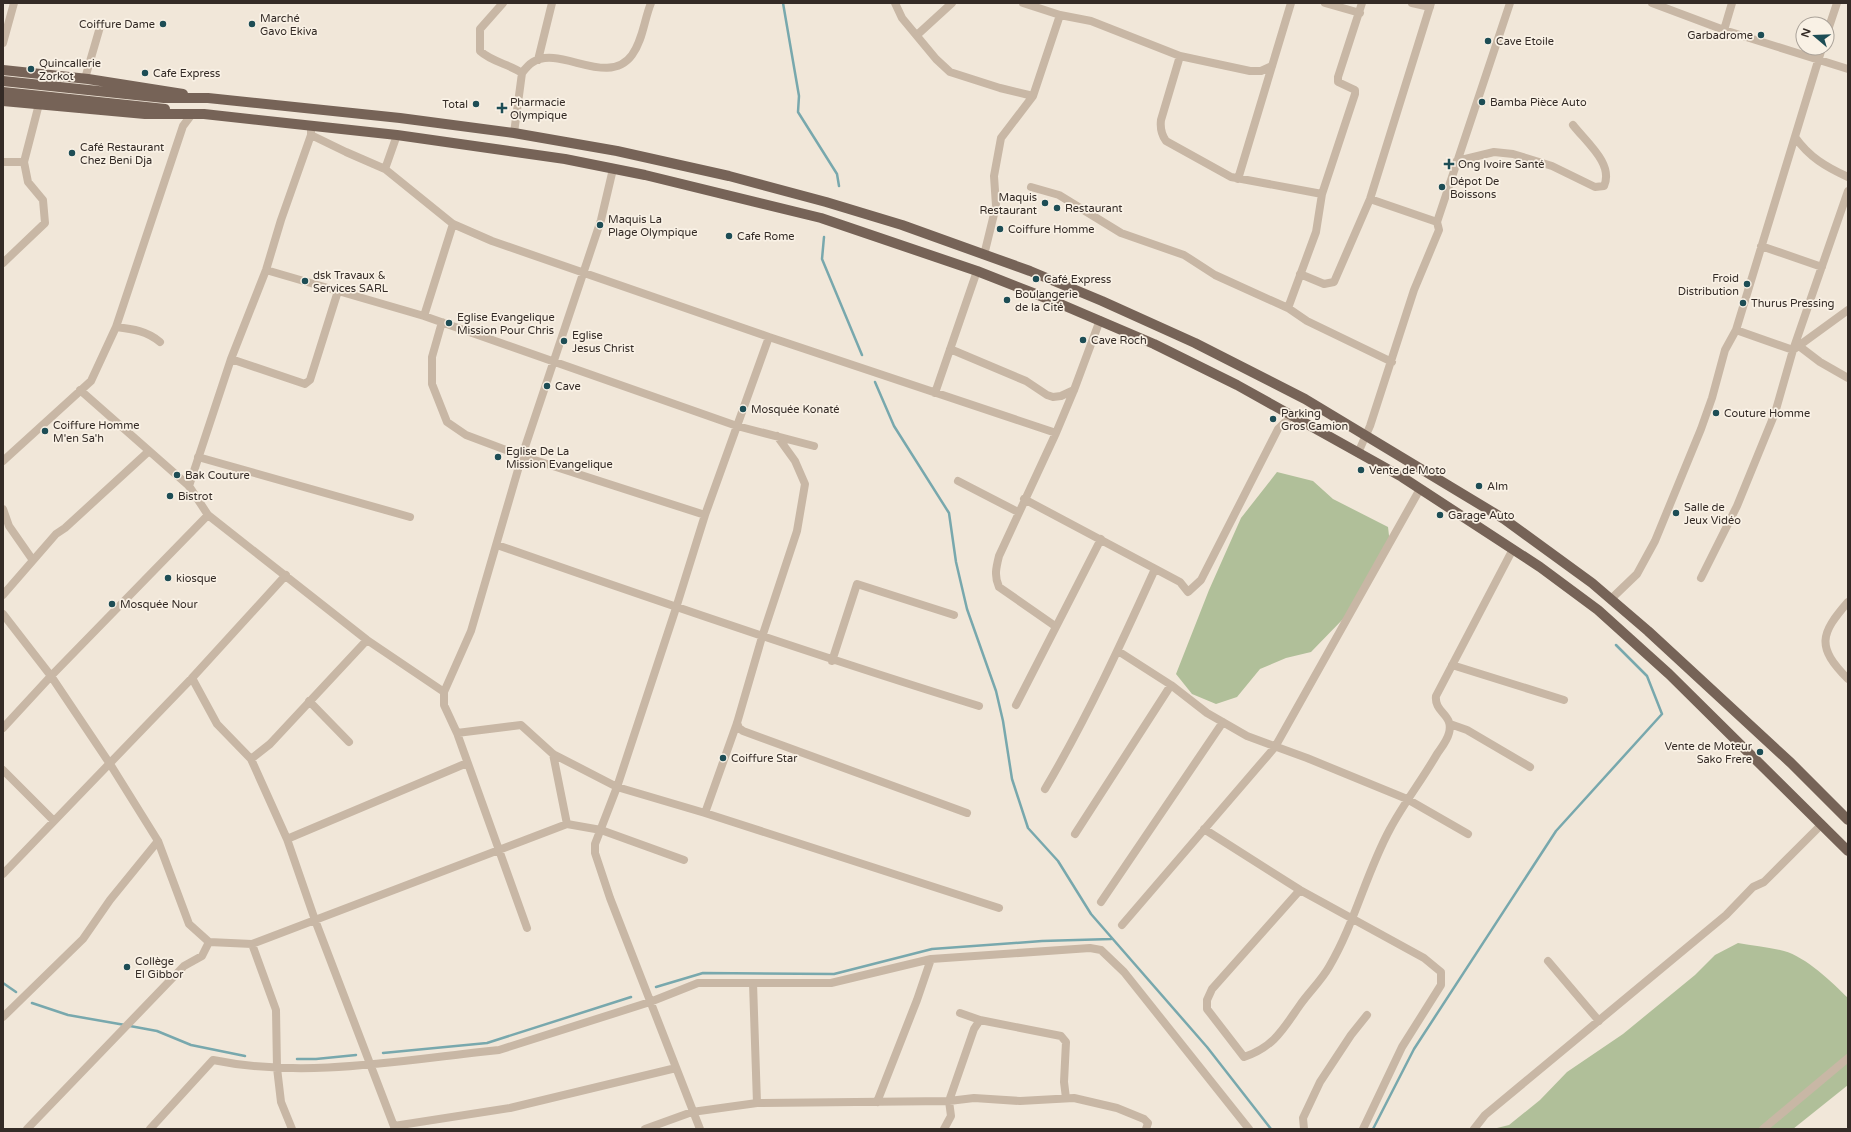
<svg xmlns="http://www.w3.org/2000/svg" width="1851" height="1132" viewBox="0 0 1851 1132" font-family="'Varela Round',sans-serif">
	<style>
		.green { fill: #b0bf99 }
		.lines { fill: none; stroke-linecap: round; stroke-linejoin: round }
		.stream { stroke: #78a8ad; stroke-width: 2.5 }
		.minor { stroke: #c8b7a5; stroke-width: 8 }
		.major { stroke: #766357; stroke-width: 10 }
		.poi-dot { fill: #1d4d55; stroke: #f9f1e5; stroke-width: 1.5 }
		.labels { text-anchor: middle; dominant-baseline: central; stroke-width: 3.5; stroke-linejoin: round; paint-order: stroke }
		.poi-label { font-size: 11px; fill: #342b26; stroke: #f9f1e5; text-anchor: start }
	</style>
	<rect width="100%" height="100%" fill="#f1e7d9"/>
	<path class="green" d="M1277,472L1313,481L1333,499L1388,527L1390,544L1345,617L1311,652L1286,658L1260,669L1237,697L1216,704L1192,694L1176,674L1209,590L1241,518Z
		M1738,943C1753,946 1769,947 1784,951C1806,957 1832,982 1848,998V1085L1793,1129H1493L1509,1125L1540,1100L1567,1072L1623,1034L1695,975L1715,955Z"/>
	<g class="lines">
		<path class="stream" d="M783,3L799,96L798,112L837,174L839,186
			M824,237L822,259L862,355
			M875,382L894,426L949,513L956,562L967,609L996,691L1003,721L1012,779L1028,828L1058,861L1091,914L1207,1047L1271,1129
			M3,983L16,992
			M656,987L703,973L834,974L932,949L1042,941L1111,939
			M32,1003L68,1015L125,1025
			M130,1026L157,1031L191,1045L245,1056
			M383,1053L487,1043L631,997
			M297,1059H316L356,1055
			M1373,1129L1414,1049L1556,831L1662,714L1647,676L1616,645"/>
		<path class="minor" d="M503,3L480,29V51C492,62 509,64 522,73L514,133
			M895,3L902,18L936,59L950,72L1000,88L1033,96L1060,15L1023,3
			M1325,3L1360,13
			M1412,3L1430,7
			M1652,3L1724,30L1848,69
			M1060,15L1091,21L1180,56
			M1724,30L1732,3
			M1827,33L1837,3
			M917,35L952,3
			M3,43L14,3
			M538,60L552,3
			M1272,66L1261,71H1250L1180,56L1161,120C1160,128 1161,134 1166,141L1231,177L1322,194
			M522,73C525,69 528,65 533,62C560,45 608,88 632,55C643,40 644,20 651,3
			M88,79L86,75L100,27
			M311,125V135L346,152L385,169L453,224L492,241L769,337L1056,433
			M1795,137C1809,157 1826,167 1848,177
			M1457,161L1494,152L1513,154L1552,166L1595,187L1604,186C1614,164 1586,142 1573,125
			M3,162H24
			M385,169L397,135
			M1238,179L1291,3
			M1031,187L1059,195L1121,233L1184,255L1215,275L1288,308L1307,321L1392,362
			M1370,199L1437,222
			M1761,246L1822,267
			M984,255L996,206L994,176L1001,138L1033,96
			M3,263L45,223L43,200L28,182L24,162L39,104
			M266,270L424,316L737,426L814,446
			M1300,274L1324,284L1334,282L1370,199L1431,3
			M1288,308L1316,232L1322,194L1355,94V90L1338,82V77L1362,3
			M424,316L453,224
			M442,322L432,357V384L447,422L466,435L522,456L705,515
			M116,327C133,329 147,331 160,342
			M1736,330L1793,350L1848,310
			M1799,346L1820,362L1848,378
			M950,349L1026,381L1047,395L1053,397L1061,396L1074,390
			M231,359L305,384L310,380L338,291
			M80,390L189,486L208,515L367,640L444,692
			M935,393L977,271
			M1358,453L1370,426L1414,290L1439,230L1437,222L1510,3
			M198,457L410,517
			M3,461L91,381L116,327L183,126L192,114
			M958,481L1018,512
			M189,486L231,359L266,270L281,220L311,135
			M1024,499L1180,582L1188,592L1201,580L1278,429L1291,416
			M3,509L9,526L32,559
			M497,545C657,601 817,656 979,706
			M1701,578L1737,506L1775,413L1793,350L1848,191
			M3,595L56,534L65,528L149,451
			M1611,599L1637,574L1655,541L1701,429L1712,398L1725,350L1736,330L1822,48
			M1848,602C1820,634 1816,647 1848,679
			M3,614L51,676L110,764L158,841L189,924L209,942L252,944L276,1010L277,1068L281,1102L292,1129
			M1055,626L999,587C994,576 996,568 999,556L1056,433L1074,390L1100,320
			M1118,651L1171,685L1207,713L1247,736L1307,758L1407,799L1468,834
			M832,661L857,584L954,615
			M1452,665L1564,700
			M192,678L217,724L251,759L287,839L315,920L395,1129
			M309,701L349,742
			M1016,705L1101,539
			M737,723L739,728L743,731L967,813
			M1450,724L1467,730L1530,767
			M3,728L51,676L208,515
			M457,733L521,725L553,754L617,787L705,813L999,908
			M553,754L567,824
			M251,759L270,744L367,640
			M3,770L54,821
			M1045,789C1087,718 1121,644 1155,569
			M705,813L737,723L762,637L797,531L805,484L795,461L777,436
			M1204,829L1300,890L1424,958L1441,972V985L1402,1047L1363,1129
			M1075,834L1171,685
			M287,839L467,763
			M3,874L192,678L286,575
			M1300,890L1212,989L1207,1000V1009L1244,1057C1274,1047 1283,1029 1300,1005C1309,992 1321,981 1329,967C1355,923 1366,873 1390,829C1404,803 1422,780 1437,754C1441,748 1447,741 1449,733C1454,714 1434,713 1436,696L1513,549
			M1101,902L1223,722
			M1122,925L1275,747L1420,489
			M527,928L457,733L444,705V692L471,631L522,456L601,220L613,169
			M252,944L567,824L601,830L684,860
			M1548,961L1599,1021
			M753,983L757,1103
			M960,1013L980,1020L1061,1036L1066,1042L1064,1082L1066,1098
			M3,1017L83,939L110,900L158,841
			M877,1102L917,1000L931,959
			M394,1126L510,1108L676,1068
			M27,1129L184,966L202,956L209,942
			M150,1129L213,1060C300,1078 393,1062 480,1052L499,1050L650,1002L698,983H831L931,959L1090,948L1101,950L1124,972L1249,1129
			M645,1129L692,1112L757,1103L949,1101L974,1098L1020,1101L1074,1098L1117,1108L1144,1119L1148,1123L1146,1129
			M700,1129L610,898L595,853V844L617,787L676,608L705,515L769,337
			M944,1129L951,1116L949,1101L974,1029L980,1020
			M1304,1129L1303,1118L1320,1082L1351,1035L1367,1015
			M1474,1129L1485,1115L1726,915L1753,887L1764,882L1822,824
			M1763,1129L1848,1058"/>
		<path class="major" d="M3,70L88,79L183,94
			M3,81L164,98H208L400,118L514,133L617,151L729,176L826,202L902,225L1030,271L1102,301L1195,343L1305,399L1504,519L1592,583L1648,631L1791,763L1848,820
			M3,92L165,109
			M3,101L145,114H204L286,123L397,135L565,159L645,175L821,218L977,271L1051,300L1154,344L1237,385L1402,477L1540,567L1598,610L1669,674L1848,851"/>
	</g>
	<g class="poi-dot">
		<circle cx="163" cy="24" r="4"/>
		<circle cx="252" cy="24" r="4"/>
		<circle cx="1761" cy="35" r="4"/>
		<circle cx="1488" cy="41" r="4"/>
		<circle cx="31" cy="69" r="4"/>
		<circle cx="145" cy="73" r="4"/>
		<circle cx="1482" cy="102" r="4"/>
		<circle cx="476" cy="104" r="4"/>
		<path d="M500 102h4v4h4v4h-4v4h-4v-4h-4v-4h4z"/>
		<circle cx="72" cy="153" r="4"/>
		<path d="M1447 158h4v4h4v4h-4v4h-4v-4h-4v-4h4z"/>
		<circle cx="1442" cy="187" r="4"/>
		<circle cx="1045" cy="203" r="4"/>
		<circle cx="1057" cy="208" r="4"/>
		<circle cx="600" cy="225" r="4"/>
		<circle cx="1000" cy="229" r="4"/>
		<circle cx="729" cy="236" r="4"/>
		<circle cx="1036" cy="279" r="4"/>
		<circle cx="305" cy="281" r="4"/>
		<circle cx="1747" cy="284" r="4"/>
		<circle cx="1007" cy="300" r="4"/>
		<circle cx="1743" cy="303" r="4"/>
		<circle cx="449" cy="323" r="4"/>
		<circle cx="1083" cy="340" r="4"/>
		<circle cx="564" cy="341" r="4"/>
		<circle cx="547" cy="386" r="4"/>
		<circle cx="743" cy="409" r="4"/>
		<circle cx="1716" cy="413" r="4"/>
		<circle cx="1273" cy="419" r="4"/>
		<circle cx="45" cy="431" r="4"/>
		<circle cx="498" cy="457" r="4"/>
		<circle cx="1361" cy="470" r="4"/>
		<circle cx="177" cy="475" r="4"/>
		<circle cx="1479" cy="486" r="4"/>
		<circle cx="170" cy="496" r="4"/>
		<circle cx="1676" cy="513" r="4"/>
		<circle cx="1440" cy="515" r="4"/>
		<circle cx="168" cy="578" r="4"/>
		<circle cx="112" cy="604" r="4"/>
		<circle cx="1760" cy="752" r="4"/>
		<circle cx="723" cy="758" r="4"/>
		<circle cx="127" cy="967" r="4"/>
	</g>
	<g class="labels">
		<g class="poi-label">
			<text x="260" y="18">Marché<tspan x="260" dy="13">Gavo Ekiva</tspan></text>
			<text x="155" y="24" text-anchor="end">Coiffure Dame</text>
			<text x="1753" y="35" text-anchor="end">Garbadrome</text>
			<text x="1496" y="41">Cave Etoile</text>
			<text x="39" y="63">Quincallerie<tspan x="39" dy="13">Zorkot</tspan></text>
			<text x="153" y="73">Cafe Express</text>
			<text x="510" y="102">Pharmacie<tspan x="510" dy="13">Olympique</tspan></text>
			<text x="1490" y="102">Bamba Pièce Auto</text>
			<text x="468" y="104" text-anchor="end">Total</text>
			<text x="80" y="147">Café Restaurant<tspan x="80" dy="13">Chez Beni Dja</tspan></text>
			<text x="1458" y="164">Ong Ivoire Santé</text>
			<text x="1450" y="181">Dépot De<tspan x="1450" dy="13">Boissons</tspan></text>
			<text x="1037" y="197" text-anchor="end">Maquis<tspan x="1037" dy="13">Restaurant</tspan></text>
			<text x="1065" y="208">Restaurant</text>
			<text x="608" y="219">Maquis La<tspan x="608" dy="13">Plage Olympique</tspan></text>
			<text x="1008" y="229">Coiffure Homme</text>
			<text x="737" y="236">Cafe Rome</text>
			<text x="313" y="275">dsk Travaux &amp;<tspan x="313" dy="13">Services SARL</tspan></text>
			<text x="1739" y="278" text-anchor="end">Froid<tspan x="1739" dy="13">Distribution</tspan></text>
			<text x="1044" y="279">Café Express</text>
			<text x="1015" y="294">Boulangerie<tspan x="1015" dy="13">de la Cité</tspan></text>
			<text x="1751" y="303">Thurus Pressing</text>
			<text x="457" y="317">Eglise Evangelique<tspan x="457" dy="13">Mission Pour Chris</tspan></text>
			<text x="572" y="335">Eglise<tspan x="572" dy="13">Jesus Christ</tspan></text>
			<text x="1091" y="340">Cave Roch</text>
			<text x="555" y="386">Cave</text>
			<text x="751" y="409">Mosquée Konaté</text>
			<text x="1281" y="413">Parking<tspan x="1281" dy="13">Gros Camion</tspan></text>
			<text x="1724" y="413">Couture Homme</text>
			<text x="53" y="425">Coiffure Homme<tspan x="53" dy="13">M'en Sa'h</tspan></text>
			<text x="506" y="451">Eglise De La<tspan x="506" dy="13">Mission Evangelique</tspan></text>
			<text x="1369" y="470">Vente de Moto</text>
			<text x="185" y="475">Bak Couture</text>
			<text x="1487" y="486">Alm</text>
			<text x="178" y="496">Bistrot</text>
			<text x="1684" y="507">Salle de<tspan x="1684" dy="13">Jeux Vidéo</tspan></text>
			<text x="1448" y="515">Garage Auto</text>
			<text x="176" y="578">kiosque</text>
			<text x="120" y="604">Mosquée Nour</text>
			<text x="1752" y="746" text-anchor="end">Vente de Moteur<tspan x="1752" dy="13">Sako Frere</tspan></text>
			<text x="731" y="758">Coiffure Star</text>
			<text x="135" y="961">Collège<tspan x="135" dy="13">El Gibbor</tspan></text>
		</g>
	</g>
	<rect width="1851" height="1132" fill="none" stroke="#342b26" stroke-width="8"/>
	<g transform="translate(1815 36) rotate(289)"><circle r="19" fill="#f9f1e5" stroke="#aaa299"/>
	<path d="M0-3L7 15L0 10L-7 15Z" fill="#1d4d55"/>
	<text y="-6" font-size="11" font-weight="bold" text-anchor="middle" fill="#342b26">N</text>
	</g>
</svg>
